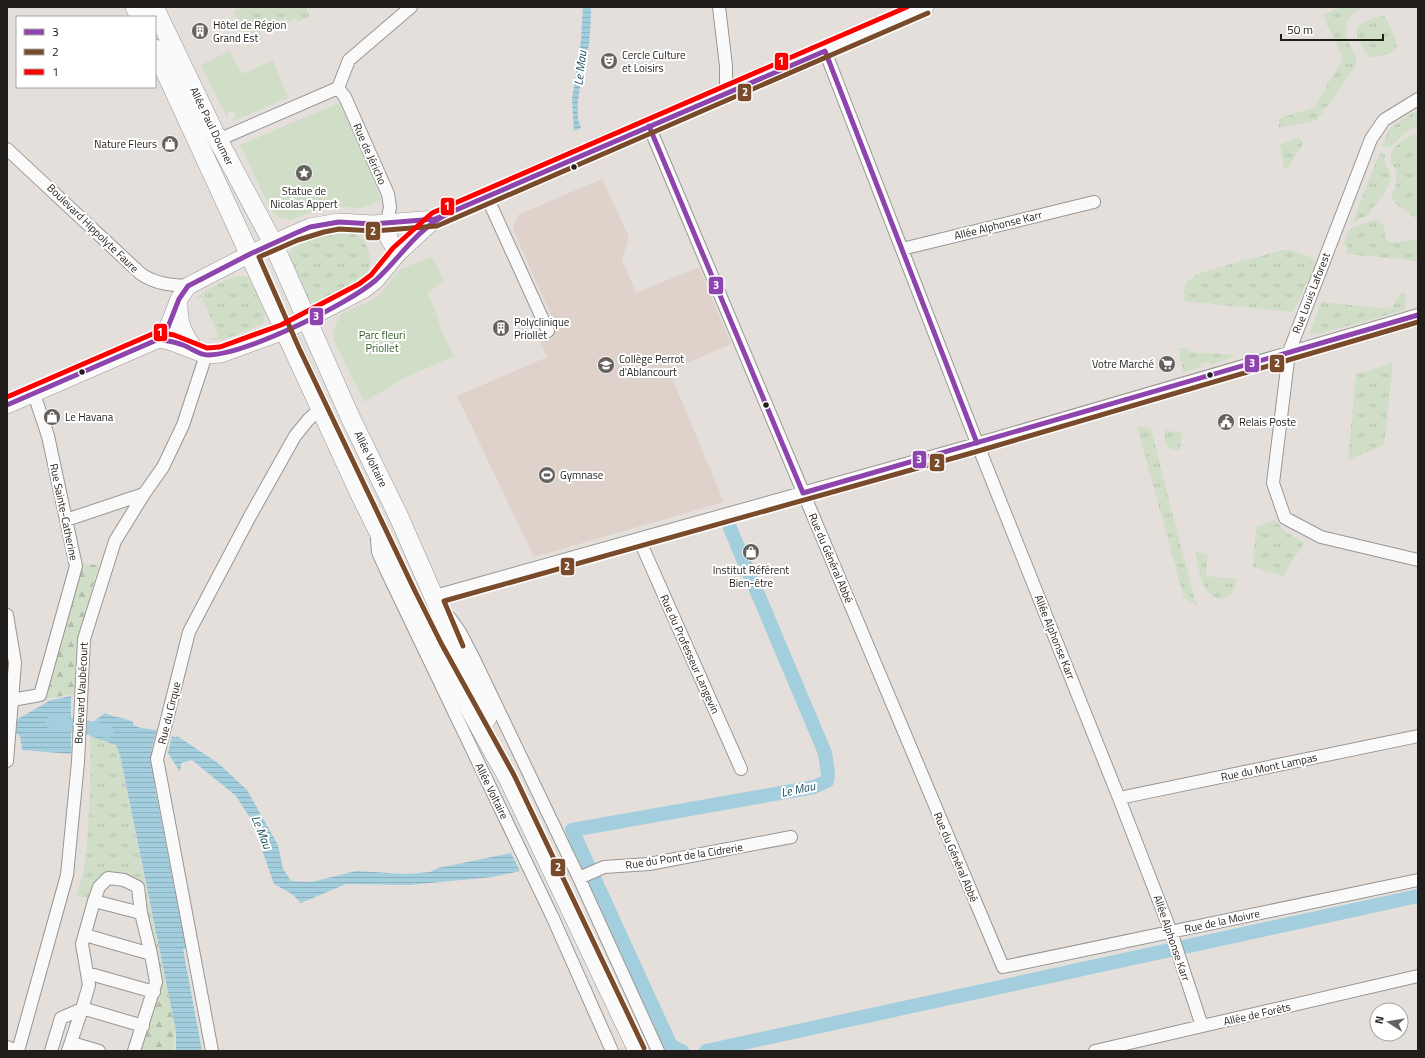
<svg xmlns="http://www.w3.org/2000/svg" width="1425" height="1058" viewBox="0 0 1425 1058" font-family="'Titillium Web',sans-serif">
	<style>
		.built { fill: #ded2cb }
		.grass { fill: url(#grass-tufts) }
		.forest { fill: url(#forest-firs) }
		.green { fill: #d0dec8 }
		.water { fill: url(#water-rules) }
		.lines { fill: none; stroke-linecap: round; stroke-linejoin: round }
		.canal { stroke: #a3cede; stroke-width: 14 }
		.minor-casing { stroke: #999693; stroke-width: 14 }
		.secondary-casing { stroke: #999693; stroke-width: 18 }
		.primary-casing { stroke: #999693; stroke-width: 20 }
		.minor { stroke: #fbfafa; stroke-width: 12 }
		.secondary { stroke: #fbfafa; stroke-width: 17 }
		.primary { stroke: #fbfafa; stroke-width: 19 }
		.bus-1-casing { stroke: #fff; stroke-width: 8 }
		.bus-2-casing { stroke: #fff; stroke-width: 8 }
		.bus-3-casing { stroke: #fff; stroke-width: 8 }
		.bus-1 { stroke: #8e44ad; stroke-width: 5 }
		.bus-2 { stroke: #7a4b2a; stroke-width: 5 }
		.bus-3 { stroke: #f00; stroke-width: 5 }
		.bus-dot { fill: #201d1a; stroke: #fff; stroke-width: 1.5 }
		.labels { text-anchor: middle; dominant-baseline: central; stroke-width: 4; stroke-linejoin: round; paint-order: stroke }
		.poi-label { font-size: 11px; fill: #201d1a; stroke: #fff; text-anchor: start }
		.street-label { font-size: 11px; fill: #201d1a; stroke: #fff }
		.park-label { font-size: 11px; fill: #2d5c20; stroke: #fff }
		.water-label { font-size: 12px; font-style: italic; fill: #1a4e61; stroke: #fff }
		.line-badge { stroke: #fff; stroke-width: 1.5 }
		.badge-label { font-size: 11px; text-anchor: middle; font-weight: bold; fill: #fff }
	</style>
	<defs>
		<pattern id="grass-tufts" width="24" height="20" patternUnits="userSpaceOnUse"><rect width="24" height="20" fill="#d0dec8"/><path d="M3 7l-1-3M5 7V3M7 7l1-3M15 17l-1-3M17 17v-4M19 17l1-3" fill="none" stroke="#b2beab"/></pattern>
		<pattern id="forest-firs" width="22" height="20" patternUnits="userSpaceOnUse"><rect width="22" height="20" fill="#d0dec8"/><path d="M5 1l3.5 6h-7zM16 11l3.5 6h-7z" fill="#b2beab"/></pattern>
		<pattern id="water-rules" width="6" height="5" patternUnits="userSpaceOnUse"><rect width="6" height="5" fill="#a3cede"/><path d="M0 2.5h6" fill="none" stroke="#8cb0be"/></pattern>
	</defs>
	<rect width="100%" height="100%" fill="#e4dfdb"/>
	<path class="built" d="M602,179L629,237L622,260L636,293L699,267L731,344L669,371L724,502L534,557L457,396L547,357L537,335L556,327L513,229L518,215Z"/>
	<path class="grass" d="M242,7H306L310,16L298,22L296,18L289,22L285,16L273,27L260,33L262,39L251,45L234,11Z
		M1340,7H1365C1336,20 1345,36 1357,59L1355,67L1317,120L1279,128L1278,119L1314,107L1343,59L1323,15Z
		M1378,16H1385L1395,37L1397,48L1391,53L1370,58C1364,50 1353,36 1357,26Z
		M1418,112V128C1403,128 1400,141 1389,148L1382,146L1389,129L1412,113Z
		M1414,134L1418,135V220L1394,202L1391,194C1397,186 1399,178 1394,167C1393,165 1391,164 1391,162C1388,148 1404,139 1414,134Z
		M1298,138L1302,140L1303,144L1288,168H1284L1280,144Z
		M1381,150L1385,155V164L1389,170L1391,178L1387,189L1368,215L1352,223Z
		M1376,219L1384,225L1385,237L1389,242C1401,243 1408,239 1418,240V261L1346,254L1347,245L1343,244L1350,229Z
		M333,231C341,231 348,231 355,234C370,242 375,263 366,277C360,287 317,308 308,300L289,257L292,248Z
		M1283,250H1292L1312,258L1315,266L1293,312L1183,301L1185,284L1199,273Z
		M246,276L250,280L265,313L264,323L223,340H210L218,336L202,297L195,300C204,290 232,274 246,276Z
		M1401,293L1406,294L1405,310L1318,334L1310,333L1321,302L1391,309Z
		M1179,348H1187L1190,352L1238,355L1210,365L1209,362L1200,364L1201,367L1183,372Z
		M1393,363L1384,445L1348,460L1356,374Z
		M1137,426L1151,429L1194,597L1198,606L1184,598Z
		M1164,430L1182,433L1180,451L1169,448L1165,441Z
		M1275,520L1286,532L1304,543L1283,576L1253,567L1256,527Z
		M1195,551L1208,555L1206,576L1237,579C1235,591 1232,595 1220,599C1200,594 1199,568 1195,551Z
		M90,736L116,745L120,755L145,883L154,952L140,885L106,875L92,899L76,896C86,873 86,853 88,827C90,796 91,767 90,736Z"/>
	<path class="forest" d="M80,564L99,565L88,602L76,655L75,694L44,699Z
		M145,883L176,1031L173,1051H137L153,1004L154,952Z"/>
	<path class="green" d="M230,51L242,74L273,60L288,98L233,121L236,113L229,111L227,117L201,65Z
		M339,103L368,164L381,200L360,208L335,206L324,208L290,220L279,217L271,211L240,145Z
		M432,257L444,281L427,293L434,307L442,333L454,356L404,378L364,402L336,345L333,334L336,324L341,314L378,297L400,269Z"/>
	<path class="water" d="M583,7H591C591,19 590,32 589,44C586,68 571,108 581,128L574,131L572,99L581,40Z
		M71,696V754L22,750L20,736L15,732L16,720L51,700Z
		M105,713C117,719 122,716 133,722V725L141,728L157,730L152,748L155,788L186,948L183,949L202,1051H176V1031L120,755L116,745L90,736V724Z
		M172,736L176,738L177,736L218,763L247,790L278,845L283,869L291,881L312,882L356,871L405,874L430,872L438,868L511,853L520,871L493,877L409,885L346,884L301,903L292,894L274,884L252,821L236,796L192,760L181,763L180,772L168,753Z"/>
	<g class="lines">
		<path class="canal" d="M53,722L107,731
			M578,843L671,1046L682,1051
			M569,846L578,843L572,830L814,787L827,781L828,774L825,753L730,528
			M706,1051L1418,896"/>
		<g class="minor-casing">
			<path id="minor" d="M719,7L726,66V93
				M825,51L977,443L1119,798L1171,932L1202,1026
				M338,88L349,60L411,7
				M1418,99L1384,120L1371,139L1289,352L1273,483L1285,518L1321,537L1418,560
				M649,126L1003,967L1418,880
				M218,140L338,88L345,97L388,194L390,207L387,223
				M7,149L141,274C156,284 170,285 188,286
				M487,197L548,331
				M902,249L1094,202
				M66,520L144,494
				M639,539L741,769
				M377,540L378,552L386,570L552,916L612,1051
				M439,603L435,596L966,447L1418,315
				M7,615L15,663L7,761
				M450,618L460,632L474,659L579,878L658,1051
				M12,700L40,695L76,566L48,436L34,394
				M1119,798L1418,736
				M579,878L604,867L649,864L791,837
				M94,901L99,887L108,878L124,880L138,887L141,913
				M85,935L151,954
				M87,973L154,992
				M82,1008L143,1026
				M72,1043L99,1051
				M7,1047L16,1051
				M18,1051L67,875L78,762L84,639L115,541L144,494L163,467L183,425L206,355
				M51,1051L61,1018L82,1009L89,985L82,944L94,901L141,913L151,954L156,982L134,1051
				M68,1051L82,1009
				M212,1051L157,759L189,632L249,518L295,436L308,420L320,409
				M1095,1051L1418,976"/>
		</g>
		<g class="secondary-casing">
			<path id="secondary" d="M387,223L389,239L398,253
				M179,305C179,327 184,334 196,351
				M159,339L172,342L206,355L221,354L284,331L363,290L376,280L398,253L435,219
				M7,405L159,339L168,327L179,299L188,286L250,254L296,233L310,227L339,222L373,224L435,219L925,7"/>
		</g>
		<g class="primary-casing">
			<path id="primary" d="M135,7L140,17
				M154,7L218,140L273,243L351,419L398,515L487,718
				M155,49L360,494L435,646L508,778L638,1051"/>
		</g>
		<use href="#minor" class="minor"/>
		<use href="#secondary" class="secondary"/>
		<use href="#primary" class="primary"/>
		<g class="bus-1-casing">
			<path id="bus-1" d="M649,126L803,493L1418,315
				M159,339C167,341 175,342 183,345C191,348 199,355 208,355C246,354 347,305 376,280C401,257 415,231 447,214
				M7,405L159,339L168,327L179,299L188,286L250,254L296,233L310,227L339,222L373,224L435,219L825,51L977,443"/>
		</g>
		<g class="bus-2-casing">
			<path id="bus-2" d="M463,646L444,601L968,454L1418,322
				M644,1048L514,775L441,643L414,589L299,348L259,257L298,240L324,232L339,229L374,231L437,226L928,13"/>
		</g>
		<g class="bus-3-casing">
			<path id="bus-3" d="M7,397L157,332L174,335L207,348L220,347L281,325L359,284L371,275L393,248L432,213L907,7"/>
		</g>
		<use href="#bus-1" class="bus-1"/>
		<use href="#bus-2" class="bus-2"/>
		<use href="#bus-3" class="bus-3"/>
	</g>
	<defs>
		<g id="building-disc" transform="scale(0.9)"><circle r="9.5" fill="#65615e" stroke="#fff"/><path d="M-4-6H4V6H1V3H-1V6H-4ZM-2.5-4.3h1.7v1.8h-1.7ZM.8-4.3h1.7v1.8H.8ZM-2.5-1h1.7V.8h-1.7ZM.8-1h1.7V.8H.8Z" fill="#fff"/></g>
		<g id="theatre-disc" transform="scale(0.9)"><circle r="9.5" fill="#65615e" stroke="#fff"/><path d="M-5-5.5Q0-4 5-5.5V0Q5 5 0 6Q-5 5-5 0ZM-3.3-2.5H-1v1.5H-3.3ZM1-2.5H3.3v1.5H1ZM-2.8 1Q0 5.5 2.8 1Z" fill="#fff"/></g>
		<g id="shop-disc" transform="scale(0.9)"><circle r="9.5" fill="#65615e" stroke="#fff"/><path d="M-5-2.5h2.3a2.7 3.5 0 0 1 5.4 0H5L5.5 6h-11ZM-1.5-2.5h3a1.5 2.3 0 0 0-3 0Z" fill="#fff"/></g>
		<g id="sight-disc" transform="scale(0.9)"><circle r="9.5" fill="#65615e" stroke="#fff"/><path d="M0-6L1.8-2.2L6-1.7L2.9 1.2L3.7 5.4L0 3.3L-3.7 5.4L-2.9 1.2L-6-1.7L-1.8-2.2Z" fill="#fff"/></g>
		<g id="supermarket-disc" transform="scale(0.9)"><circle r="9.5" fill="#65615e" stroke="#fff"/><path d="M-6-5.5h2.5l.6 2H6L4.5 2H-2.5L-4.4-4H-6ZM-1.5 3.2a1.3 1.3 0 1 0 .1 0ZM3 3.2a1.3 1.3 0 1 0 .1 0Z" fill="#fff"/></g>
		<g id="school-disc" transform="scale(0.9)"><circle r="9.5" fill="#65615e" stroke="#fff"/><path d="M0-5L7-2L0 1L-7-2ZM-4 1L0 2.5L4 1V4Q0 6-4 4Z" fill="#fff"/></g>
		<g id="civic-disc" transform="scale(0.9)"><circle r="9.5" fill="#65615e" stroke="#fff"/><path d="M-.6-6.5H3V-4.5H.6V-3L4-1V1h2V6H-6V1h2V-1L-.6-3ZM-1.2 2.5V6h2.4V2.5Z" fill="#fff"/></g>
		<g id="stadium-disc" transform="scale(0.9)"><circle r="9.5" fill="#65615e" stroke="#fff"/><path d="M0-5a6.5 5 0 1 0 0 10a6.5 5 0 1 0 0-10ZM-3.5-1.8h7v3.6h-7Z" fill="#fff"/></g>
	</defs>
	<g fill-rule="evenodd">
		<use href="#building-disc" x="200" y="31"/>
		<use href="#theatre-disc" x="609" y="61"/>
		<use href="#shop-disc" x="170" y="144"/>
		<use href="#sight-disc" x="304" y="173"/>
		<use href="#building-disc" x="501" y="328"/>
		<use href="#supermarket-disc" x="1167" y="364"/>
		<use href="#school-disc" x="606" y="365"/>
		<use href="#shop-disc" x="52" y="417"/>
		<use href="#civic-disc" x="1226" y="422"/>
		<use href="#stadium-disc" x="547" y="475"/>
		<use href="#shop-disc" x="751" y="552"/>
	</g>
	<g class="bus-dot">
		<circle cx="574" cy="167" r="3.5"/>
		<circle cx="82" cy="372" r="3.5"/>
		<circle cx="1210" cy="375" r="3.5"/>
		<circle cx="766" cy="405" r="3.5"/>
	</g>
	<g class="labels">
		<g class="poi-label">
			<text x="213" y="25">Hôtel de Région<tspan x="213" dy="13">Grand Est</tspan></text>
			<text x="622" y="55">Cercle Culture<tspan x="622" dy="13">et Loisirs</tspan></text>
			<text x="157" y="144" text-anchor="end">Nature Fleurs</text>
			<text x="304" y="191" text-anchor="middle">Statue de<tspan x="304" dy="13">Nicolas Appert</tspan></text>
			<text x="514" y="322">Polyclinique<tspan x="514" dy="13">Priollet</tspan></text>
			<text x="619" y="359">Collège Perrot<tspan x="619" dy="13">d'Ablancourt</tspan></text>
			<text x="1154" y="364" text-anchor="end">Votre Marché</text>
			<text x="65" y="417">Le Havana</text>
			<text x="1239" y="422">Relais Poste</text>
			<text x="560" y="475">Gymnase</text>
			<text x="751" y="570" text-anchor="middle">Institut Référent<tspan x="751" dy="13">Bien-être</tspan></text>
		</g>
		<g class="street-label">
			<text transform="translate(212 126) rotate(64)">Allée Paul Doumer</text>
			<text transform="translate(370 154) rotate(66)">Rue de Jéricho</text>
			<text transform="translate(998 225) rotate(-14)">Allée Alphonse Karr</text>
			<text transform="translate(93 228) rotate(44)">Boulevard Hippolyte Faure</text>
			<text transform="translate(1311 293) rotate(-69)">Rue Louis Laforest</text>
			<text transform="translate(371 459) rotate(64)">Allée Voltaire</text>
			<text transform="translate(64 512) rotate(78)">Rue Sainte-Catherine</text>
			<text transform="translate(831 558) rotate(67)">Rue du Général Abbé</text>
			<text transform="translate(1055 637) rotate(68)">Allée Alphonse Karr</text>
			<text transform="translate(690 654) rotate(66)">Rue du Professeur Langevin</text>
			<text transform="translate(81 693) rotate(-87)">Boulevard Vaubécourt</text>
			<text transform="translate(169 713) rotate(-76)">Rue du Cirque</text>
			<text transform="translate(1269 767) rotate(-12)">Rue du Mont Lampas</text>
			<text transform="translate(492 791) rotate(64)">Allée Voltaire</text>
			<text transform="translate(684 856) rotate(-9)">Rue du Pont de la Cidrerie</text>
			<text transform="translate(956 857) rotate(67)">Rue du Général Abbé</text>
			<text transform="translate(1222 921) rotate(-12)">Rue de la Moivre</text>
			<text transform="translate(1172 938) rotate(71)">Allée Alphonse Karr</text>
			<text transform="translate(1257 1014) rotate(-13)">Allée de Forêts</text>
		</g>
		<g class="park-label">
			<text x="382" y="335">Parc fleuri<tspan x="382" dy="13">Priollet</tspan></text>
		</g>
		<g class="water-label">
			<text transform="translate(580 68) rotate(-83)">Le Mau</text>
			<text transform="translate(798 789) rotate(-12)">Le Mau</text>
			<text transform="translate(262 832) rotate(68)">Le Mau</text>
		</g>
	</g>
	<g class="line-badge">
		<rect x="774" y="52" width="15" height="19" rx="4" fill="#f00"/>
		<rect x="737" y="83" width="15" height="19" rx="4" fill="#7a4b2a"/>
		<rect x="440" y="197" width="15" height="19" rx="4" fill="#f00"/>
		<rect x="365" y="221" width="16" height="20" rx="4" fill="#7a4b2a"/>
		<rect x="708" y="276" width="16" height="19" rx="4" fill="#8e44ad"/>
		<rect x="309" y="307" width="15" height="19" rx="4" fill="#8e44ad"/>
		<rect x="153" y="323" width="15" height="19" rx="4" fill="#f00"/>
		<rect x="1244" y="354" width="16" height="19" rx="4" fill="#8e44ad"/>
		<rect x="1269" y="354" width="16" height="19" rx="4" fill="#7a4b2a"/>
		<rect x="912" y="450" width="15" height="19" rx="4" fill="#8e44ad"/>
		<rect x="929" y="453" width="16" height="19" rx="4" fill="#7a4b2a"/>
		<rect x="560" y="557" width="15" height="19" rx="4" fill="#7a4b2a"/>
		<rect x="550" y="858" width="16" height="19" rx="4" fill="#7a4b2a"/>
	</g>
	<g class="badge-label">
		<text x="781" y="65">1</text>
		<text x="745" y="96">2</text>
		<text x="447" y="210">1</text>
		<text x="373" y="235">2</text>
		<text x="716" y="289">3</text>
		<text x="316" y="320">3</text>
		<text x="160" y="336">1</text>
		<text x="1252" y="367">3</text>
		<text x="1277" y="367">2</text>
		<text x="919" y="463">3</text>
		<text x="937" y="467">2</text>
		<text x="567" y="570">2</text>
		<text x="558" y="871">2</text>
	</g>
	<rect width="1425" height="1058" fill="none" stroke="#201d1a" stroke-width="16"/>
	<rect x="16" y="16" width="140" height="72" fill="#ffffff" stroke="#a6a5a3"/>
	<rect x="24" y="29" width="20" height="6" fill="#8e44ad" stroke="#a6a5a3"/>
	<text x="52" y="36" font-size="12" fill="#201d1a">3</text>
	<rect x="24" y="49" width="20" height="6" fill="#7a4b2a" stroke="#a6a5a3"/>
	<text x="52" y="56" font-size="12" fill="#201d1a">2</text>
	<rect x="24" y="69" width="20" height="6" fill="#ff0000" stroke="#a6a5a3"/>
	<text x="52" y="76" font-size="12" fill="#201d1a">1</text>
	<g transform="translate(1389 1022) rotate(282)"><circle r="19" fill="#ffffff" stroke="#a6a5a3"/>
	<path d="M0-3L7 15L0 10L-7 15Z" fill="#65615e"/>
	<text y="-6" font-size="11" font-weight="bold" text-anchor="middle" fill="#201d1a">N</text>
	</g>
	<path d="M1281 34v6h102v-6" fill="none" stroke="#201d1a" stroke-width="2"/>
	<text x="1287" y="34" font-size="12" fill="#201d1a" stroke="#ffffff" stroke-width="3" paint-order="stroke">50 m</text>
</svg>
